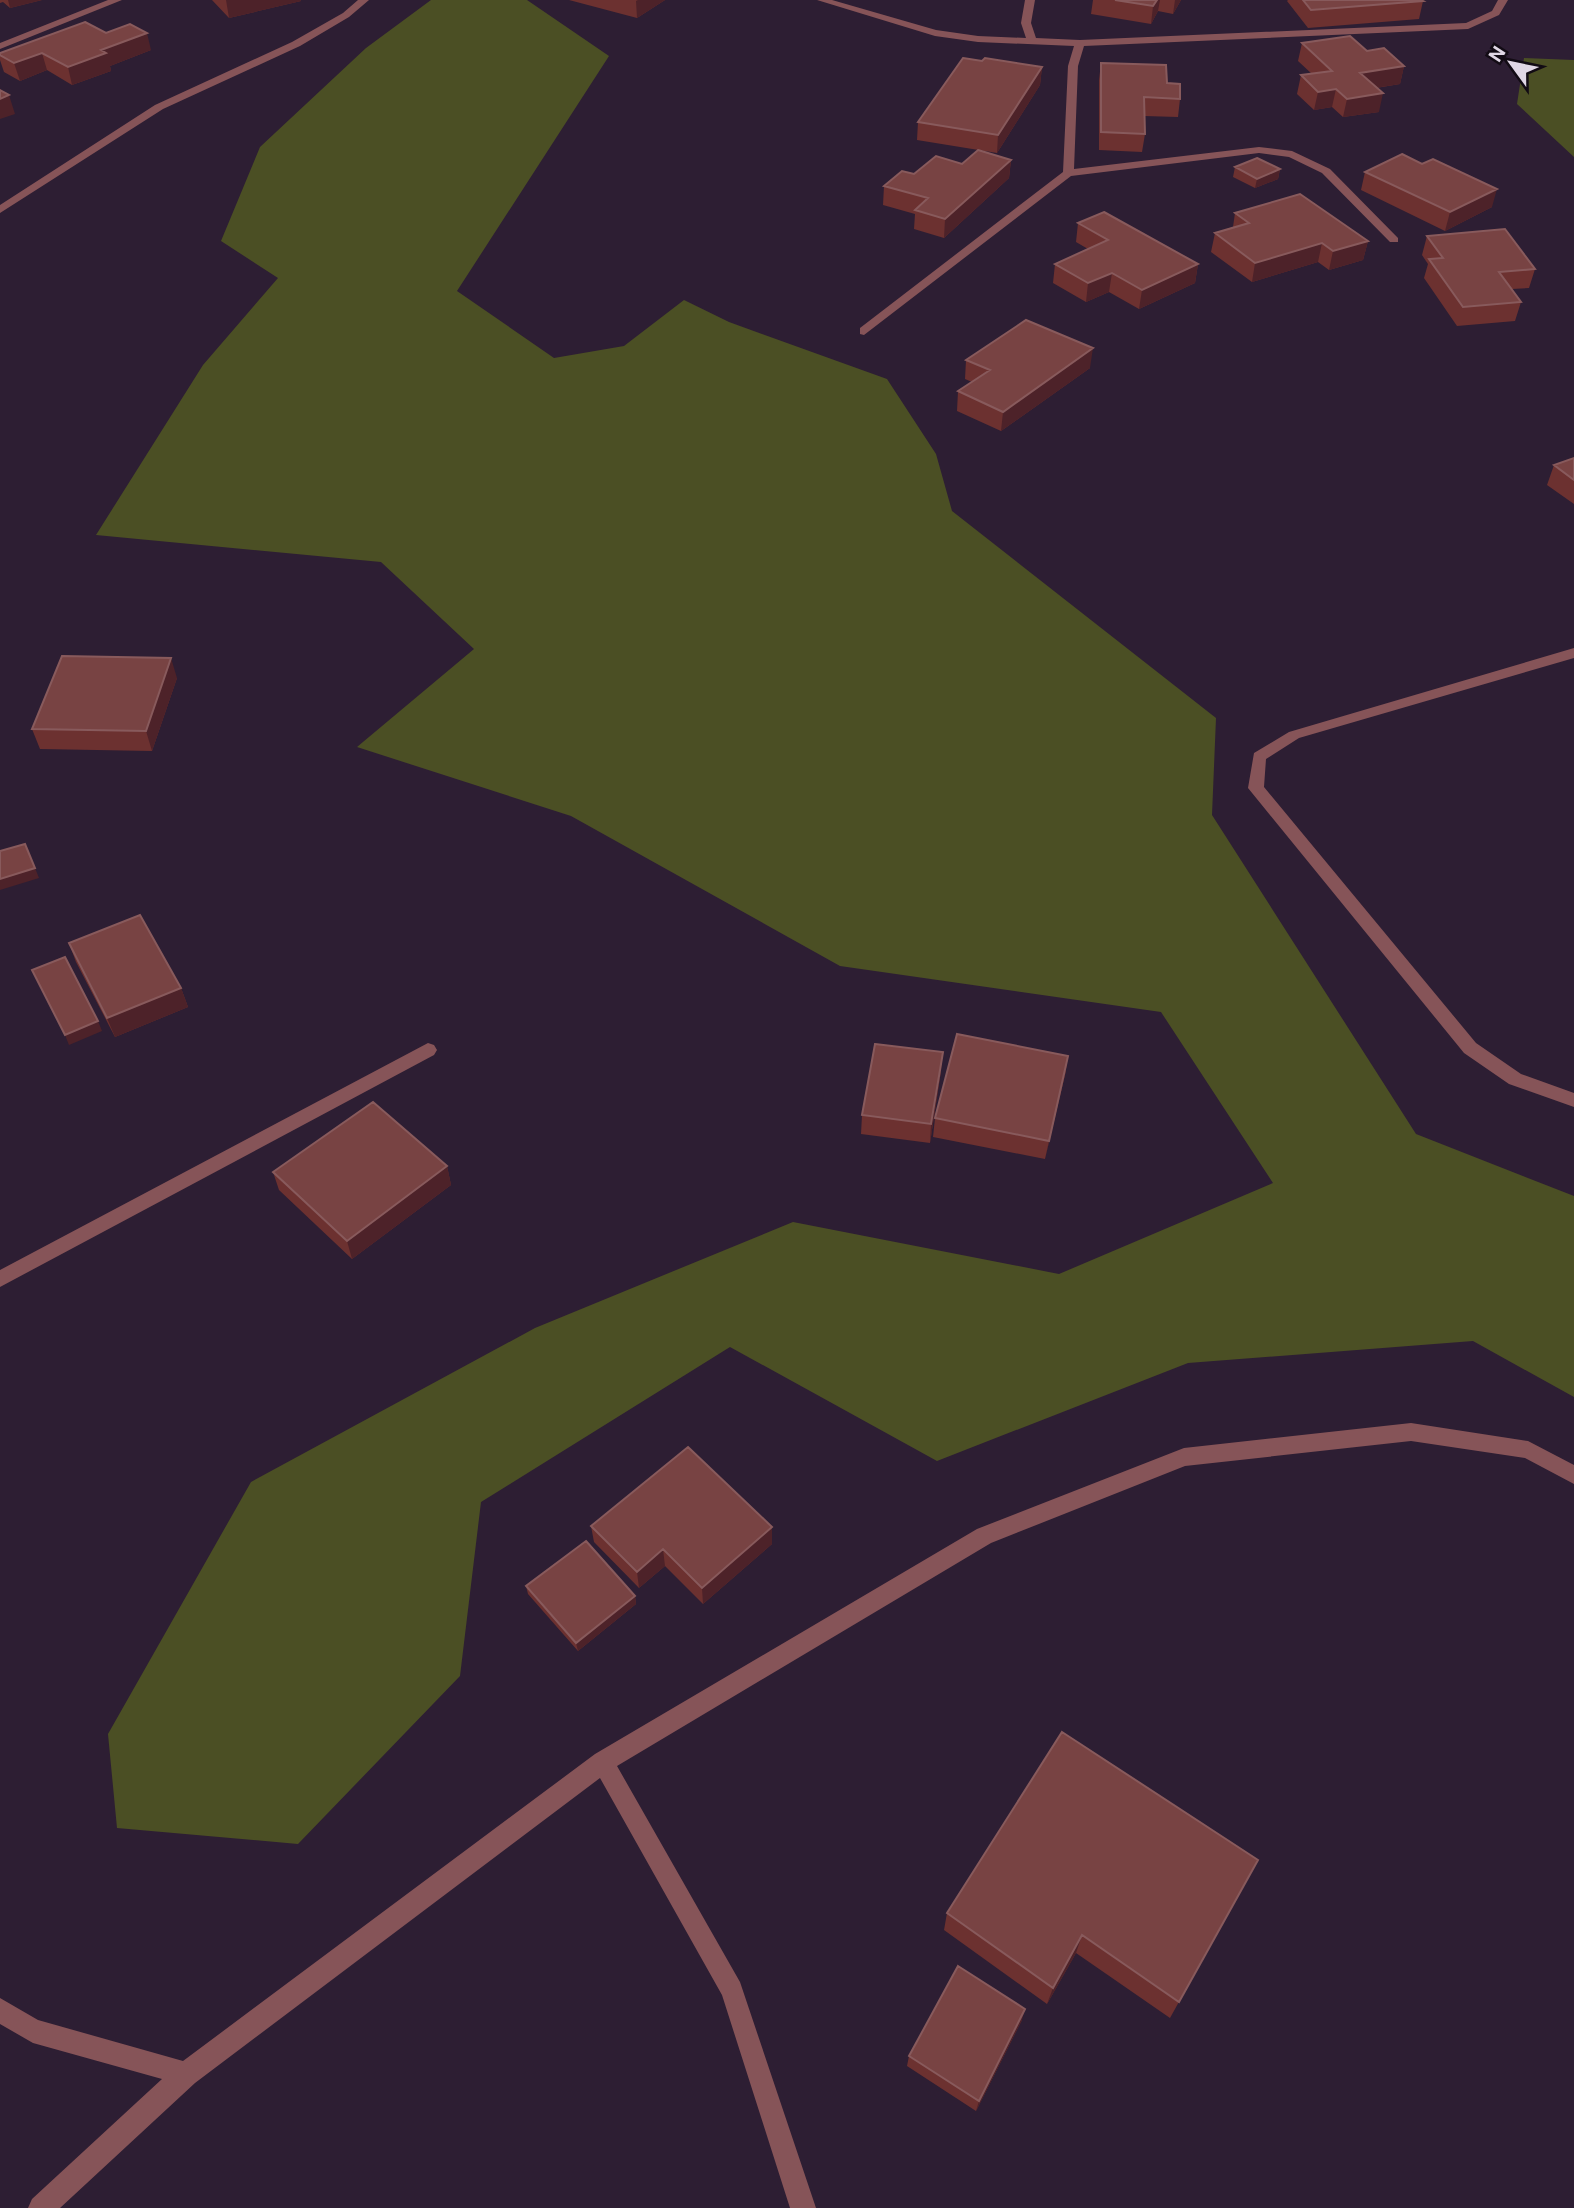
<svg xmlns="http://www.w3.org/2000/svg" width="1574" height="2208" viewBox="0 0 1574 2208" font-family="'DM Sans',sans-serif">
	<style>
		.green { fill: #4b4f24 }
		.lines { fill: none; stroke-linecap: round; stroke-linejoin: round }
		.street { fill: #865458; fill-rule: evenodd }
		.wall { fill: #6c3130 }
		.shaded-wall { fill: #4d2229 }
		.building { fill: #784343; stroke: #885a5c; stroke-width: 2 }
	</style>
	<rect width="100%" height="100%" fill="#2d1e33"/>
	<path class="green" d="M431,0H527L609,56L457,291L554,358L624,346L684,300L729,322L887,379L936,454L952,511L1216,718L1212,815L1416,1134L1574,1196V1397L1473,1341L1188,1363L937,1461L730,1347L481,1502L460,1676L298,1844L117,1828L108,1734L251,1482L535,1328L793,1222L1059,1274L1273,1183L1161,1012L840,966L571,816L357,747L474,649L381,562L96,535L203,365L278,278L221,241L260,147L366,48Z
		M1524,58L1574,60V157L1517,104Z"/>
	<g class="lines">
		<path class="street" d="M108,0H122L0,49V43Z
			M358,0H369L349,17L300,46L163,109L0,213V205L155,105L292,42L343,13Z
			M817,0H832L936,30L978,36L1026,38L1021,23L1025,0H1035L1031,23L1036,38L1080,40L1466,23L1492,11L1498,0H1508L1499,15L1468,29L1084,46L1078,66L1074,169L1259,147L1292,151L1330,169L1398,238V242H1390L1322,173L1289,157L1259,153L1071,176L864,335L860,334V328L1063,172L1068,66L1074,46L978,42L935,36Z
			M1574,648V658L1299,738L1266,759L1264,787L1476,1043L1521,1074L1574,1093V1107L1509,1084L1464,1053L1248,788L1254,753L1289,732Z
			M428,1043L434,1045L437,1050L434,1055L0,1287V1270Z
			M1411,1423L1528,1441L1574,1465V1484L1525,1458L1411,1441L1185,1466L991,1543L617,1766L740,1982L816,2208H790L722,1995L600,1778L195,2083L60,2208H28L32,2199L162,2079L33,2043L0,2024V1998L38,2020L183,2061L595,1754L977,1529L1184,1448Z"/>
	</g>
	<path class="wall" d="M0,0H42L10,8L3,2L0,3Z
		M212,0H300L301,1L229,18Z
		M569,0H665L637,18Z
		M1093,0H1181L1173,14L1158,11L1151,24L1091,14Z
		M1288,0H1421L1423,1L1419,19L1308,28L1287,1Z
		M106,33L151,50L110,66L111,71L72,85L47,70L20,81L4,72L0,60V53Z
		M1302,43L1367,51L1404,66L1400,84L1376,88L1379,112L1343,117L1332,107L1314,110L1297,94L1301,75L1312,74L1298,61Z
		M1101,63L1167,83L1180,99L1178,117L1144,116L1145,134L1142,152L1099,150V80Z
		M1042,67L1040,85L997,153L917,140L918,122Z
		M1011,160L1009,178L944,238L914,229L915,214L883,205L884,186L914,174L962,164Z
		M1422,164L1492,207L1445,231L1361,190L1365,172Z
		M1235,167L1280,169L1278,179L1255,188L1233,177Z
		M1235,213L1368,241L1363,260L1329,270L1318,262L1252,282L1211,252L1215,233L1233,227Z
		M1078,223L1198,264L1195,283L1139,309L1109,292L1086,302L1053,283L1055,264L1088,249L1076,242Z
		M1427,236L1535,269L1529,288L1512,289L1521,302L1515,321L1457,326L1424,278L1428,264L1422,255Z
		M966,360L1090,368L1001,431L957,411L958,391L972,382L965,379Z
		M1574,458V504L1547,485L1554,465Z
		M177,678L152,751L40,749L32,729Z
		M69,943L181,988L188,1007L115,1037L76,962Z
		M1068,1056L1065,1075L1045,1159L933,1137L935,1118Z
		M941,1071L930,1143L861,1134L862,1115Z
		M447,1166L451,1185L352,1259L279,1190L273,1172Z
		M591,1526L772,1527V1544L703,1604L665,1566L639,1588L594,1542Z
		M526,1586L635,1596L636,1604L578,1651L528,1594Z
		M1258,1860L1170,2018L1076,1953L1047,2004L944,1930L947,1913Z
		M1022,2020L976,2111L907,2066L909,2056Z"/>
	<path class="shaded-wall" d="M8,0H42L10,8Z
		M226,0H300L301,1L229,18Z
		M638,0H665L637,18L636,1Z
		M1157,0H1160L1158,11L1151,24L1153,6Z
		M1175,0H1181L1173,14Z
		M147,33L151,50L110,66L111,71L72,85L68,67L101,50Z
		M42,53L47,70L20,81L14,63Z
		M1404,66L1400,84L1356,91L1360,73Z
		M1042,67L1040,85L997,153L998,135Z
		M1336,89L1332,107L1314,110L1318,92Z
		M1383,93L1379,112L1343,117L1347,99Z
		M9,95L15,114L0,119V99Z
		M1011,160L1009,178L944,238L945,219Z
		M1280,169L1278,179L1255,188L1257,179Z
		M1497,189L1492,207L1445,231L1450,212Z
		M1368,241L1363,260L1329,270L1333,251Z
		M1322,243L1318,262L1252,282L1255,263Z
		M1198,264L1195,283L1139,309L1142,290Z
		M1112,273L1109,292L1086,302L1088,283Z
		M1093,348L1090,368L1001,431L1003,412Z
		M171,658L177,678L152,751L146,731Z
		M35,868L39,878L0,890V879Z
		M181,988L188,1007L115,1037L107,1018Z
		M98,1021L102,1031L69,1045L65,1035Z
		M943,1052L941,1071L930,1143L931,1124Z
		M1068,1056L1065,1075L1045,1159L1049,1141Z
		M447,1166L451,1185L352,1259L347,1241Z
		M772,1527V1544L703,1604L702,1588Z
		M663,1549L665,1566L639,1588L637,1572Z
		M635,1596L636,1604L578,1651L576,1643Z
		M1082,1935L1076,1953L1047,2004L1053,1988Z
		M1025,2009L1022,2020L976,2111L979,2101Z"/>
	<path class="building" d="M1115,0H1157L1153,6Z
		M1303,0H1421L1423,1L1311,10Z
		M85,22L106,33L130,24L147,33L101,50L106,53L68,67L42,53L14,63L0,55V53Z
		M1350,36L1367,51L1384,48L1404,66L1360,73L1383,93L1347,99L1336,89L1318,92L1301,75L1332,71L1302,43Z
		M963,58L982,61L985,58L1042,67L998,135L918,122Z
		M1101,63L1166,65L1167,83L1180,84V99L1144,97L1145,134L1101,132Z
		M0,90L9,95L0,99Z
		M978,150L1011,160L945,219L915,210L928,198L884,186L902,171L914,174L936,156L962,164Z
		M1402,154L1422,164L1433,159L1497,189L1450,212L1365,172Z
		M1257,158L1280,169L1257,179L1235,167Z
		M1300,194L1368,241L1333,251L1322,243L1255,263L1215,233L1249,223L1235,213Z
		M1104,212L1198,264L1142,290L1112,273L1088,283L1055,264L1108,240L1078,223Z
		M1505,229L1535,269L1499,272L1521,302L1463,307L1429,259L1443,258L1427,236Z
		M1026,320L1093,348L1003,412L958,391L990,370L966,360Z
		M1574,458V480L1554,465Z
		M62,656L171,658L146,731L32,729Z
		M25,844L35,868L0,879V851Z
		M140,915L181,988L107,1018L69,943Z
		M65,957L98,1021L65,1035L32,970Z
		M957,1034L1068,1056L1049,1141L935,1118Z
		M875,1044L943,1052L931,1124L862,1115Z
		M373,1102L447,1166L347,1241L273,1172Z
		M688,1447L772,1527L702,1588L663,1549L637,1572L591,1526Z
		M586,1541L635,1596L576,1643L526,1586Z
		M1062,1732L1258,1860L1179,2002L1082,1935L1053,1988L947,1913Z
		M958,1966L1025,2009L979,2101L909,2056Z"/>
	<g transform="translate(1511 63) rotate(303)" stroke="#120b14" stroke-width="5" paint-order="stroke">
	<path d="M0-5L12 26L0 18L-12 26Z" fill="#e0d7e5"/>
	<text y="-10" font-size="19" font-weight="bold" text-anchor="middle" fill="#e0d7e5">N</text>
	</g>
</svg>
